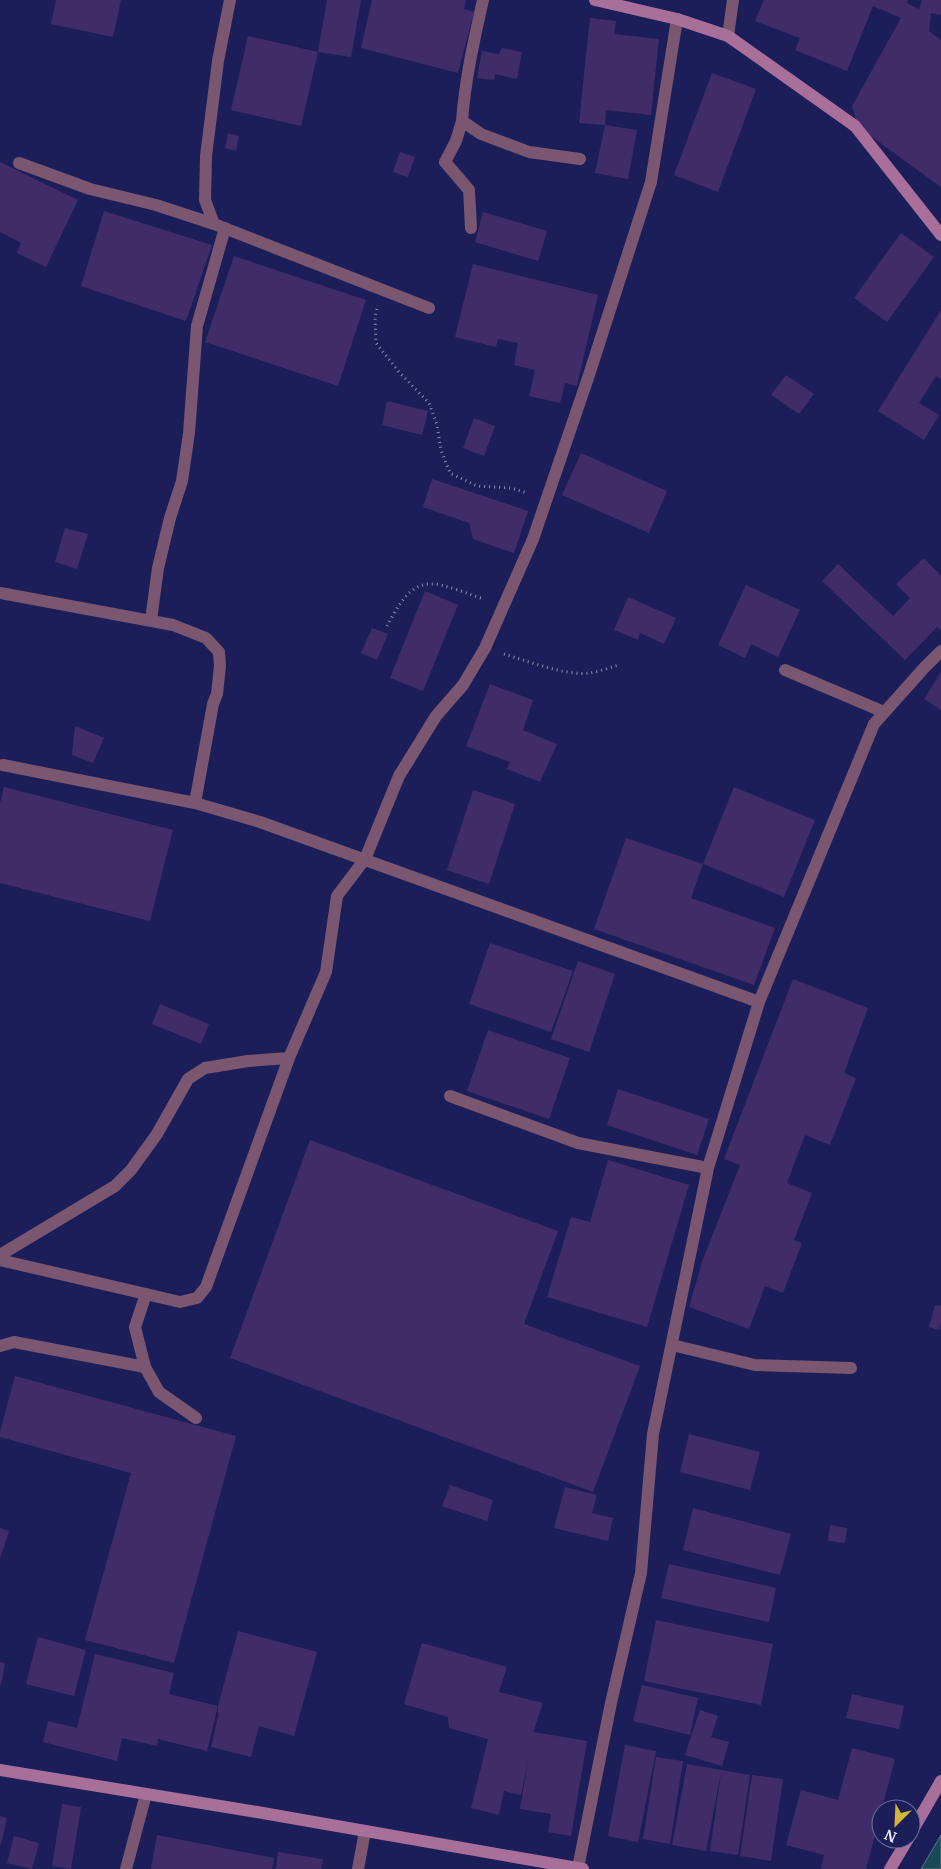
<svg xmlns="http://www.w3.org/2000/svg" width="941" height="1869" viewBox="0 0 941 1869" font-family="Merriweather,serif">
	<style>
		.water { fill: #194a55; stroke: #577b87 }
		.building { fill: #412c6a }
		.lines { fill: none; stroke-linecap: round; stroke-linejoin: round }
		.path { stroke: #8a8db1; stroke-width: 3; stroke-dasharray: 1 4; stroke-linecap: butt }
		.lane { stroke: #7a5671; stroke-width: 12 }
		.street { stroke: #7a5671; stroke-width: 12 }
		.secondary { stroke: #a96f9b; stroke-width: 12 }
	</style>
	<rect width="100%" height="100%" fill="#1c1e59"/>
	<path class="water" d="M941,1835V1869H921Z"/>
	<path class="building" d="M56,0H121L113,37L51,24Z
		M327,0H361L351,57L318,52Z
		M372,0H466L464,9L474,12L458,73L361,48Z
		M764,0H908L907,3L919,9L922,0H941V15L931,13L929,31L941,40V187L858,127L852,106L901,18L873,6L847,71L795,50L800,38L755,21Z
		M590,18L616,21L614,34L659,39L651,115L606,110L605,125L637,130L628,179L595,173L605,125L579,123Z
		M248,36L318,52L301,126L231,110Z
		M502,48L522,52L517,79L495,74L494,80L477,78L482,51L499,54Z
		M712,73L756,89L718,192L674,175Z
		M228,133L239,136L236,151L225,148Z
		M400,152L415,157L408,177L393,172Z
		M0,162L78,200L46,267L17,253L21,243L0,232Z
		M104,211L212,245L186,321L81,286Z
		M483,212L547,231L538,261L475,242Z
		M901,233L934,257L887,322L854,298Z
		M234,256L366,300L338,386L205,342Z
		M473,264L598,295L577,386L565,383L560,403L529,396L535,370L514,365L518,343L498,339L496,347L455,337Z
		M941,310V379L936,376L919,403L939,415L924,440L878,411Z
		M786,375L814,394L799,414L771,395Z
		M387,401L428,411L422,435L382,425Z
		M474,418L495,426L484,456L463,448Z
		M581,453L667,491L649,533L562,495Z
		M432,479L528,511L514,553L473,539L469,523L423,507Z
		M65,528L88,534L77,569L55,562Z
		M924,558L941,576V630L937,627L905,660L822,581L838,564L893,616L910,598L896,584Z
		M746,585L800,610L778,657L751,644L745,658L718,645Z
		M425,591L458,605L423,691L390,678Z
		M628,597L676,618L664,644L640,633L638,640L614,630Z
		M372,628L388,634L377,660L361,653Z
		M941,672V710L924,699Z
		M490,684L533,700L523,730L557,744L540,782L507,769L510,762L466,746Z
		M75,726L104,738L93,763L72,755Z
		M4,787L173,830L150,921L0,883V803Z
		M734,787L815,820L784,897L703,864Z
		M473,790L515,804L489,884L447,870Z
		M626,838L703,864L691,898L775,928L754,985L594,929Z
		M490,943L573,971L551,1032L469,1004Z
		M578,961L615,974L589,1052L551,1039Z
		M793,979L868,1008L844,1073L856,1078L830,1145L805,1135L787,1183L812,1193L794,1240L802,1243L783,1293L765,1286L749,1329L689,1307L702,1262L740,1165L724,1159Z
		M160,1004L209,1024L201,1044L152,1024Z
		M488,1030L570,1058L549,1119L467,1091Z
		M618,1089L709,1119L697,1155L607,1125Z
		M310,1140L558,1231L524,1324L640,1366L593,1492L230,1358Z
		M608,1160L689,1185L647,1327L547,1297L571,1217L590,1222Z
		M935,1305L941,1306V1323L939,1330L929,1327Z
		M15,1376L236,1436L174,1663L85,1640L131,1473L0,1437V1432Z
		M689,1434L760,1452L750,1490L680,1472Z
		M450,1485L493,1500L487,1521L442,1506Z
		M565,1487L597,1495L592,1513L613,1518L608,1541L554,1528Z
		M693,1508L791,1534L780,1575L683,1550Z
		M830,1525L847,1528L845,1543L828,1541Z
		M0,1528L9,1531L0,1559Z
		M669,1564L776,1588L769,1622L661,1598Z
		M656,1620L773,1644L761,1705L644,1681Z
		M238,1631L317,1652L294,1736L259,1726L251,1757L211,1747L218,1716V1706L207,1751L158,1739L157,1746L122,1738L117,1761L43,1742L48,1721L77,1728L95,1654L174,1673L169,1694L218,1706Z
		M38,1637L86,1650L74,1696L26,1684Z
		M422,1643L507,1667L499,1692L543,1703L533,1732L587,1741L571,1836L548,1832L551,1814L520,1809L528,1761L521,1795L504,1791L499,1815L471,1808L488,1739L449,1728L448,1717L404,1704Z
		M0,1662L5,1663L1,1685H0Z
		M642,1685L698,1698L690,1735L633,1721Z
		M852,1694L904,1706L899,1729L846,1718Z
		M700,1710L718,1716L711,1737L729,1742L722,1766L685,1755Z
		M625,1745L656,1751L638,1842L608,1836Z
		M852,1748L895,1759L866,1869H821L824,1855L786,1845L801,1790L838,1800Z
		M656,1757L683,1761L670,1844L643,1839Z
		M687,1764L750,1775L738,1855L710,1851L721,1773L706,1851L672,1845Z
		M752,1775L783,1779L771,1861L740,1856Z
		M62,1804L81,1807L71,1869L52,1866Z
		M0,1816L7,1818L1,1845H0Z
		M157,1835L274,1858L272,1869H151Z
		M14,1836L39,1843L32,1869L7,1863Z
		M278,1852L323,1859L321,1869H276Z"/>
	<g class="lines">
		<path class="path" d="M377,309L375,316L376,343L399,372L429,403L437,425L441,450L450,473L477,486L511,488L527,493
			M387,626C396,610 408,584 430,584C444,583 469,595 484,599
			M504,654C527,661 566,676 589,673C599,672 610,667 619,665"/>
		<path class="lane" d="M151,620L158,568L170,518L182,481L189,433L197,326L225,228
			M146,1294L135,1327L145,1367L159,1392L196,1418
			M0,1346L14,1342L145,1367
			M126,1869L146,1794
			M358,1869L365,1831"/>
		<path class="street" d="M483,0C474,40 465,80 462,121L481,134L529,152L580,159
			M728,36L733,0
			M462,121L456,141L445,162L469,190L471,228
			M19,163L90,189L156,205L214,224L429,308
			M214,224L205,200L206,156L218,61L230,0
			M0,593L173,625L206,638L219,652L220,666L217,694L213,704L195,803
			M785,670L884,712
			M3,765L195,803L260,822L759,1002
			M450,1096L578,1143L708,1168
			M0,1255L115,1186L131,1170L157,1134L188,1079L205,1068L248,1061L289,1058L326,972L337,896L365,859L399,776L436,716L463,685L485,648L533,539L589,375L651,182L677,19
			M0,1260L180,1302L197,1298L206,1287L289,1058
			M672,1345L755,1365L851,1368
			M578,1868L611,1703L641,1573L653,1434L708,1168L759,1002L874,724L924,668L941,651"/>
		<path class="secondary" d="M595,0L677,19L728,36L855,126L941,235
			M0,1770L257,1812L583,1869
			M911,1833L941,1781
			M890,1869L908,1839"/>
	</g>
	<g transform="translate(896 1824) rotate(204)"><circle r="24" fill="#1c1e59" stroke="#6e709a"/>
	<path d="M0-4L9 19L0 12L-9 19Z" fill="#d3b635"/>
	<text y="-8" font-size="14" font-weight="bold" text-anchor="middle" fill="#e9ecfc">N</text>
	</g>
</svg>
